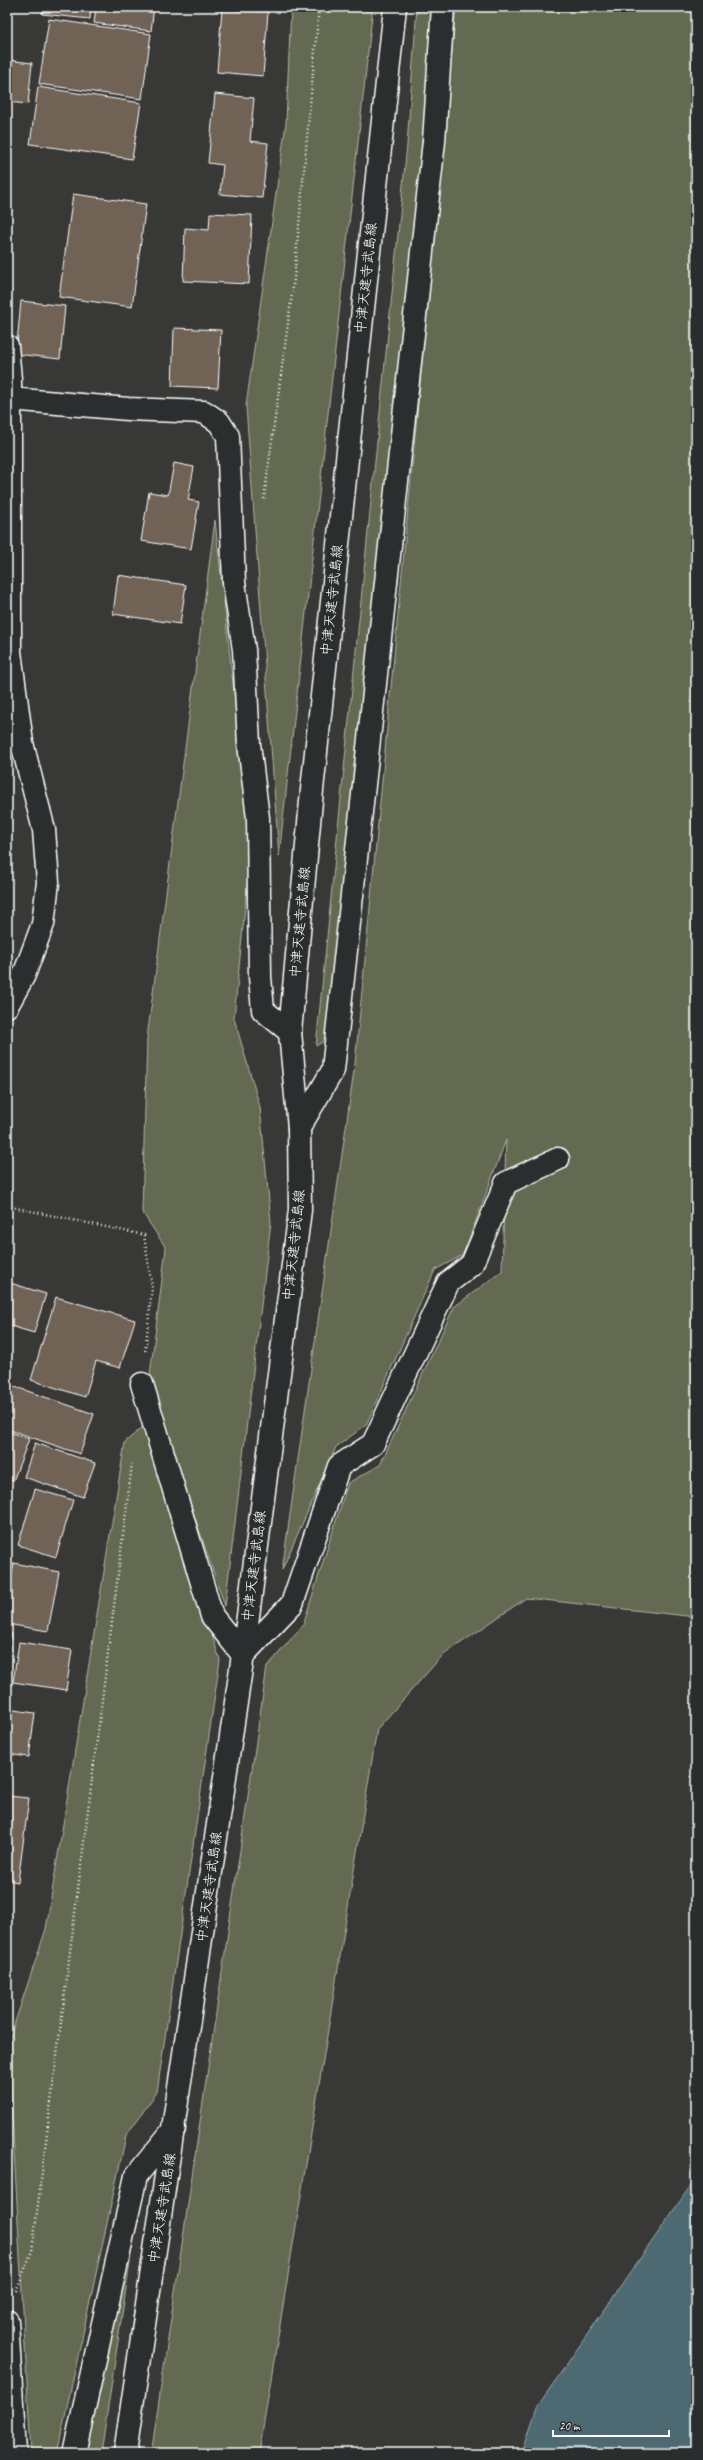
<svg xmlns="http://www.w3.org/2000/svg" width="703" height="2460" viewBox="0 0 703 2460" font-family="Caveat,'Klee One',sans-serif">
	<style>
		.green { fill: #636b51; stroke: #b1b5a8 }
		.water { fill: #4e6a73; stroke: #95a6ab }
		.building { fill: #6f6356; stroke: #fff }
		.lines { fill: none; stroke-linecap: round; stroke-linejoin: round }
		.lane-casing { stroke: #fff; stroke-width: 25 }
		.street-casing { stroke: #fff; stroke-width: 25 }
		.secondary-casing { stroke: #fff; stroke-width: 25 }
		.path { stroke: #fff; stroke-width: 2.5; stroke-dasharray: 1 3; stroke-linecap: butt }
		.lane { stroke: #2a2d2e; stroke-width: 22 }
		.street { stroke: #2a2d2e; stroke-width: 22 }
		.secondary { stroke: #2a2d2e; stroke-width: 22 }
		.labels { text-anchor: middle; dominant-baseline: central; stroke-width: 3.5; stroke-linejoin: round; paint-order: stroke }
		.street-label { font-size: 14px; fill: #fff; stroke: #2a2d2e }
	</style>
	<rect width="100%" height="100%" fill="#383836"/>
	<filter id="ink" filterUnits="userSpaceOnUse"><feTurbulence type="fractalNoise" baseFrequency=".025" numOctaves="2"/><feDisplacementMap in="SourceGraphic" scale="8" xChannelSelector="R" yChannelSelector="G"/><feConvolveMatrix kernelMatrix="1 2 1 2 8 2 1 2 1" color-interpolation-filters="sRGB"/></filter>
	<g filter="url(#ink)">
		<path class="green" d="M291,7H373L279,856L246,406L286,123Z
			M417,7H433L423,140L327,1039L316,1046L407,145Z
			M456,7H696V1617L526,1598L442,1656L377,1729L259,2453H193L152,2448L267,1667L303,1625L348,1483L380,1465L454,1307L502,1271L506,1140L463,1255L435,1270L366,1425L336,1447L282,1570L355,1064Z
			M215,520L251,847L234,1018L260,1107L271,1222L225,1606L149,1383L166,1248L142,1212L147,1038Z
			M145,1425L220,1660L157,2092L126,2136L57,2453H31L8,2043L46,1929L125,1442Z
			M138,2209L101,2453H83Z"/>
		<path class="water" d="M696,2178V2453H522L537,2407Z"/>
		<path class="building" d="M43,7H91L90,19L42,14Z
			M96,7H154L151,31L94,23Z
			M222,9L268,12L263,76L217,72Z
			M49,19L151,34L142,99L39,84Z
			M7,60L32,63L28,104L7,102Z
			M38,87L141,103L132,159L30,144Z
			M215,94L254,98L250,141L268,143L262,198L220,194L223,165L208,163Z
			M73,194L146,204L132,307L59,297Z
			M210,213L252,215L249,284L183,281L185,228L209,230Z
			M21,301L65,306L60,359L16,354Z
			M174,328L221,330L218,388L172,386Z
			M174,463L194,467L188,500L199,502L191,549L141,541L149,492L168,495Z
			M118,575L186,585L180,624L113,614Z
			M7,1282L46,1294L34,1333L7,1325Z
			M56,1297L135,1320L120,1368L96,1361L85,1397L31,1380Z
			M7,1384L94,1414L80,1454L7,1429Z
			M7,1431L29,1439L13,1481L7,1479Z
			M35,1443L95,1463L83,1497L24,1477Z
			M35,1489L73,1500L56,1557L18,1545Z
			M14,1563L59,1572L48,1631L7,1624V1602Z
			M7,1634H12L7,1665Z
			M19,1642L72,1650L66,1690L13,1682Z
			M7,1709L35,1713L29,1757L7,1754Z
			M7,1796L29,1798L18,1882L7,1880Z"/>
		<g class="lines">
			<g class="lane-casing">
				<path id="lane" d="M299,1128L333,1070L434,141L443,7
					M142,1384L212,1616L243,1655L292,1604L339,1466L373,1444L448,1283L472,1264L506,1183L558,1159
					M74,2453L136,2176L174,2129"/>
			</g>
			<g class="street-casing">
				<path id="street" d="M7,346L10,379V652L22,743L44,830L48,882L43,924L24,975L7,1006
					M10,399L128,409L204,412L219,422L228,436L234,582L244,650L249,744L258,818L260,977L263,1010L290,1032
					M7,2321L15,2453"/>
			</g>
			<g class="secondary-casing">
				<path id="secondary" d="M125,2453L243,1655L300,1210L299,1128L290,1032L312,790L395,7"/>
			</g>
			<path class="path" d="M264,499L294,279L319,7
				M7,1206L144,1235L152,1288L145,1353
				M16,2291L32,2251L132,1464"/>
			<use href="#lane" class="lane"/>
			<use href="#street" class="street"/>
			<use href="#secondary" class="secondary"/>
		</g>
	</g>
	<g class="labels">
		<g class="street-label">
			<text transform="translate(366 278) rotate(-84)">中津天建寺武島線</text>
			<text transform="translate(332 600) rotate(-84)">中津天建寺武島線</text>
			<text transform="translate(300 922) rotate(-85)">中津天建寺武島線</text>
			<text transform="translate(294 1245) rotate(-84)">中津天建寺武島線</text>
			<text transform="translate(254 1566) rotate(-83)">中津天建寺武島線</text>
			<text transform="translate(209 1887) rotate(-82)">中津天建寺武島線</text>
			<text transform="translate(162 2208) rotate(-81)">中津天建寺武島線</text>
		</g>
	</g>
	<rect width="703" height="2460" fill="none" stroke="#2a2d2e" stroke-width="24"/>
	<rect x="12" y="12" width="679" height="2436" fill="none" stroke="#fff" stroke-width="1.5" filter="url(#ink)"/>
	<path d="M553 2430v6h116v-6" fill="none" stroke="#ffffff" stroke-width="2"/>
	<text x="559" y="2430" font-size="12" fill="#ffffff" stroke="#2a2d2e" stroke-width="3" paint-order="stroke">20 m</text>
</svg>
